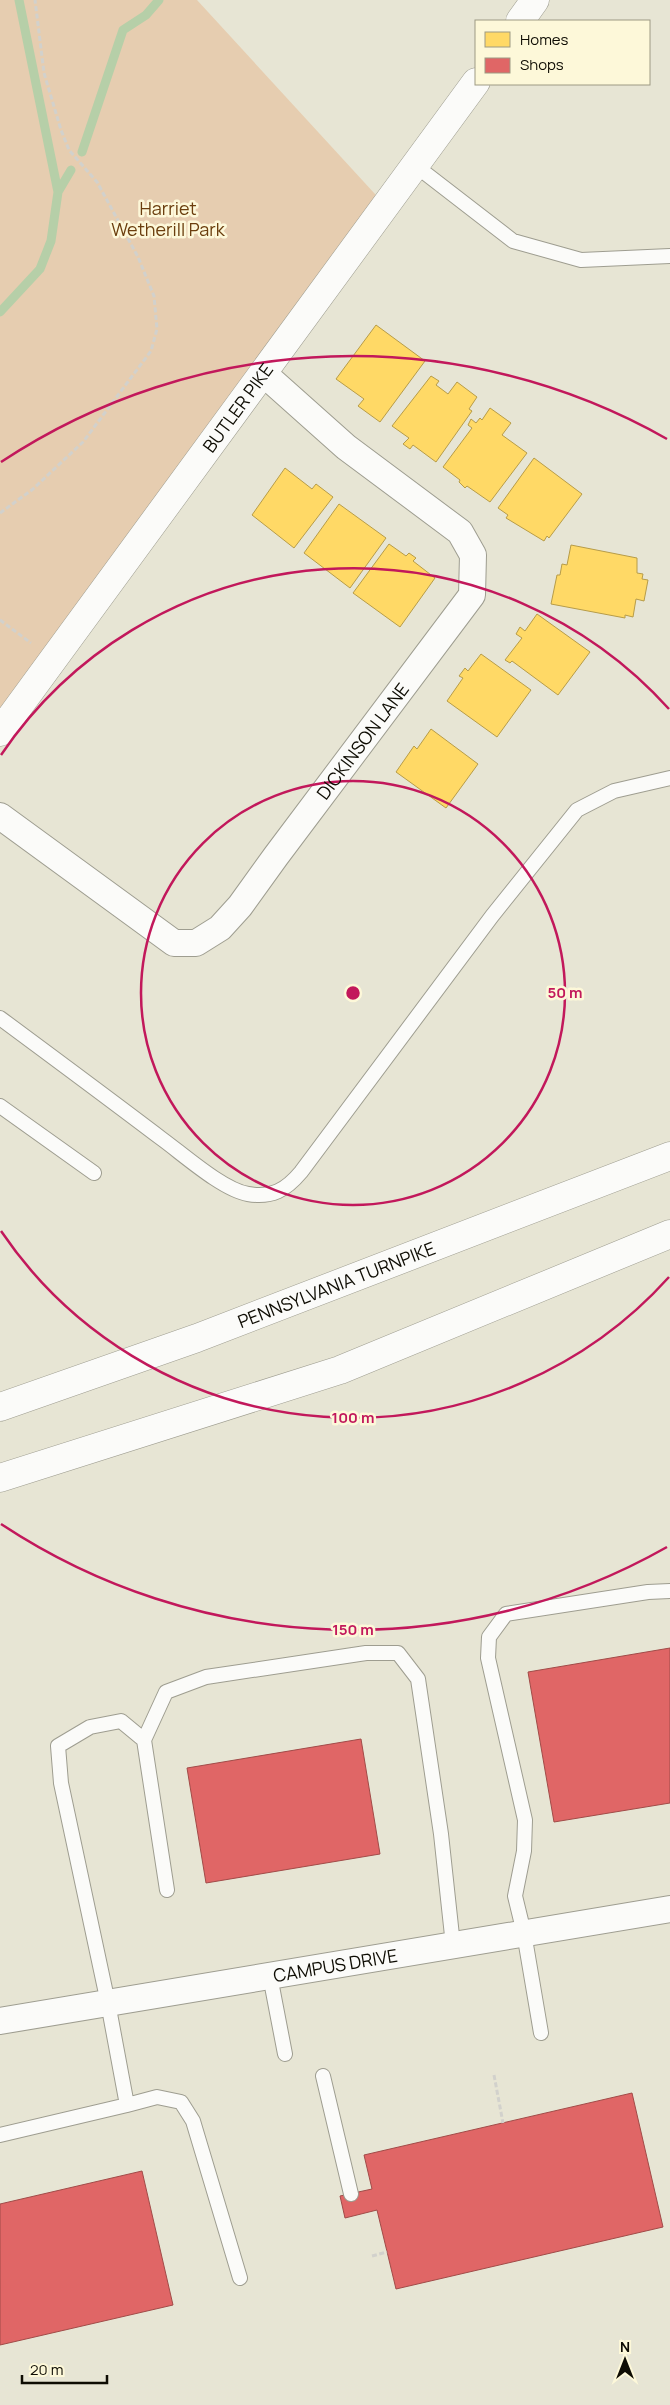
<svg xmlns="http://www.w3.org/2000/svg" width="670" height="2405" viewBox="0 0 670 2405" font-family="Manrope,sans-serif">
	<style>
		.green { fill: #e6cdb0 }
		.homes { fill: #ffd966; stroke: #b79c48 }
		.shops { fill: #e06666; stroke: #a14b48 }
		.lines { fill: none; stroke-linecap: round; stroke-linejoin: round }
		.stream { stroke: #b6cfa8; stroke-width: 9 }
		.service-casing { stroke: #9e9d90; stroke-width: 16 }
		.minor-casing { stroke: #9e9d90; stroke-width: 28 }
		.primary-casing { stroke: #9e9d90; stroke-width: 29 }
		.motorway-casing { stroke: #9e9d90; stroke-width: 29 }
		.path { stroke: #d2d1cc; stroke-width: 3; stroke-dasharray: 5 2.5; stroke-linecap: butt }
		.service { stroke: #fbfbf9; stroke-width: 14 }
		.minor { stroke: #fbfbf9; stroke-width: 26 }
		.primary { stroke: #fbfbf9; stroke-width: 28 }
		.motorway { stroke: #fbfbf9; stroke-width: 28 }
		.ring { fill: none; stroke: #c2185b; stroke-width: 2.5 }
		.labels { text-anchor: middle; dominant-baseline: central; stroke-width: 5; stroke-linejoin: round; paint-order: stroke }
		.park-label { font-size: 18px; fill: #6b3e0e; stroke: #fdf8d9 }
		.street-label { font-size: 18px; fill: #0e0c03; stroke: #fdf8d9 }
		.centre { fill: #c2185b; stroke: #fdf8d9; stroke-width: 2.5 }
		.ring-label { font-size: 15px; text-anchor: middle; font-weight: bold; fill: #c2185b; stroke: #fdf8d9; stroke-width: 5; stroke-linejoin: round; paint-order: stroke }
	</style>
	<rect width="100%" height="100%" fill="#e7e5d4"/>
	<path class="green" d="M0,0H197L386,206L0,732Z"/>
	<path class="homes" d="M376,325L425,361L380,422L358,406L364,399L336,379Z
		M431,376L439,381L436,385L448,394L457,382L477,397L469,409L472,411L436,462L413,445L410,449L403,444L409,438L392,426Z
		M490,408L511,423L502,435L527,453L490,502L467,486L465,488L459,482L460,480L443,467L472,428L468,425L471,419L476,423L480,418L482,420Z
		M534,458L582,494L549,538L547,536L544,541L506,518L508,515L498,508Z
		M285,468L312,489L316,484L333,497L294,548L252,515Z
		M339,504L386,538L350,588L304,553Z
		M389,544L406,556L409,553L416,558L413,561L435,578L400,627L353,593Z
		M571,545L637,558V573L643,574L642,579L648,580L644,601L636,599L633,617L625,615V618L551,604L557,575H560L562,564L567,565Z
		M537,614L590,652L558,695L512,661L510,663L505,660L522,638L516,634L520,627L525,631Z
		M481,654L531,690L497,737L447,701L463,678L459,676L465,668L468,671Z
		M431,729L478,764L446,808L396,772L414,746L417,749Z"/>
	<path class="shops" d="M670,1648V1803L554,1822L528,1672Z
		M361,1739L380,1854L206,1883L187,1768Z
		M632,2093L663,2227L396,2289L377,2210L345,2218L340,2196L372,2189L364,2155Z
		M142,2171L173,2305L0,2345V2204Z"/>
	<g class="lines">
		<path class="stream" d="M19,0L58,192
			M82,152L123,30L146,15L159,0
			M0,312L40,269L51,241L58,192L71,170"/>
		<g class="service-casing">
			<path id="service" d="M416,166L513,241L581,260L670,256
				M0,1018C54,1058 108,1098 162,1139C184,1155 223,1190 248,1194C272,1198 286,1190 301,1172L492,916L577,810L614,791L670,778
				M0,1106L94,1173
				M144,1740L167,1890
				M270,1976L285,2054
				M541,2033L524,1933L515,1896L524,1851L525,1820L488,1658L489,1637L506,1614L648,1592L670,1591
				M323,2076L351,2194
				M127,2105L157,2097L181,2102L193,2121L240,2278
				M0,2135L127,2105L108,2003L61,1783L58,1746L90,1727L121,1721L144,1740L166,1692L206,1677L366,1653H398L418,1679L441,1834L453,1945"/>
		</g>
		<g class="minor-casing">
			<g id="minor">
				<path id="s1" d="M0,816L174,943H196L220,928L240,906L276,856L472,595L473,555L460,532L346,447L263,373"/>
				<path id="s2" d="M0,2021L670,1909"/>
			</g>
		</g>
		<g class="primary-casing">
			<g id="primary">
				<path d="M520,21L535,0"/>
				<path id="s3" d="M0,732L476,82"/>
			</g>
		</g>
		<g class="motorway-casing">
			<g id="motorway">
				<path id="s4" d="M0,1407L197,1338L670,1156"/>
				<path d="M0,1478L340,1370L670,1234"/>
			</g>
		</g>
		<path class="path" d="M0,513L33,489L83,442L151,351L157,329L154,296L138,257L97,182L69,150L61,130L44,73L35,0
			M0,620L31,643
			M494,2075L503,2123
			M372,2256L387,2252"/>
		<use href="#service" class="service"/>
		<use href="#minor" class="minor"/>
		<use href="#primary" class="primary"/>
		<use href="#motorway" class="motorway"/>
	</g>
	<g class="ring">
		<circle cx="353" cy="993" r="212"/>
		<path d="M669 1277A425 425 0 0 1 1 1231M1 755A425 425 0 0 1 669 709"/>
		<path d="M667 1547A637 637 0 0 1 1 1524M1 462A637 637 0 0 1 667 439"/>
	</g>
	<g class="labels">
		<g class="park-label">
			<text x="168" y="208">Harriet<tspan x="168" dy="21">Wetherill Park</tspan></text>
		</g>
		<g class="street-label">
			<text stroke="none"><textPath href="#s3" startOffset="402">BUTLER PIKE</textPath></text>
			<text stroke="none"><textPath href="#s1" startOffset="501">DICKINSON LANE</textPath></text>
			<text stroke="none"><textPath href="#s4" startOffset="358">PENNSYLVANIA TURNPIKE</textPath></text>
			<text stroke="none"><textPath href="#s2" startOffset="340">CAMPUS DRIVE</textPath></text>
		</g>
	</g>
	<circle cx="353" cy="993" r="8" class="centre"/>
	<g class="ring-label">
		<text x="565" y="998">50 m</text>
		<text x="353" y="1423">100 m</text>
		<text x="353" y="1635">150 m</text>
	</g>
	<rect x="475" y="20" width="175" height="65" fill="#fdf8d9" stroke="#9d9a83"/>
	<rect x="485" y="32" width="25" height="15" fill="#ffd966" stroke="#9d9a83"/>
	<text x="520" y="45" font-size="15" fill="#0e0c03">Homes</text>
	<rect x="485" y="58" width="25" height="15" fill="#e06666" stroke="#9d9a83"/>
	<text x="520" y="70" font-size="15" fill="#0e0c03">Shops</text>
	<g transform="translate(625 2360)" stroke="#fdf8d9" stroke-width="4" paint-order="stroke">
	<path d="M0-4L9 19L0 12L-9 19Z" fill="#0e0c03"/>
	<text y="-8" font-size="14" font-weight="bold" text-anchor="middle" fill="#0e0c03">N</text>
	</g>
	<path d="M22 2375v8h85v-8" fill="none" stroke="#0e0c03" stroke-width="2.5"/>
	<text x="30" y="2375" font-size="15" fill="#0e0c03" stroke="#fdf8d9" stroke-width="4" paint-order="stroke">20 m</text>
</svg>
